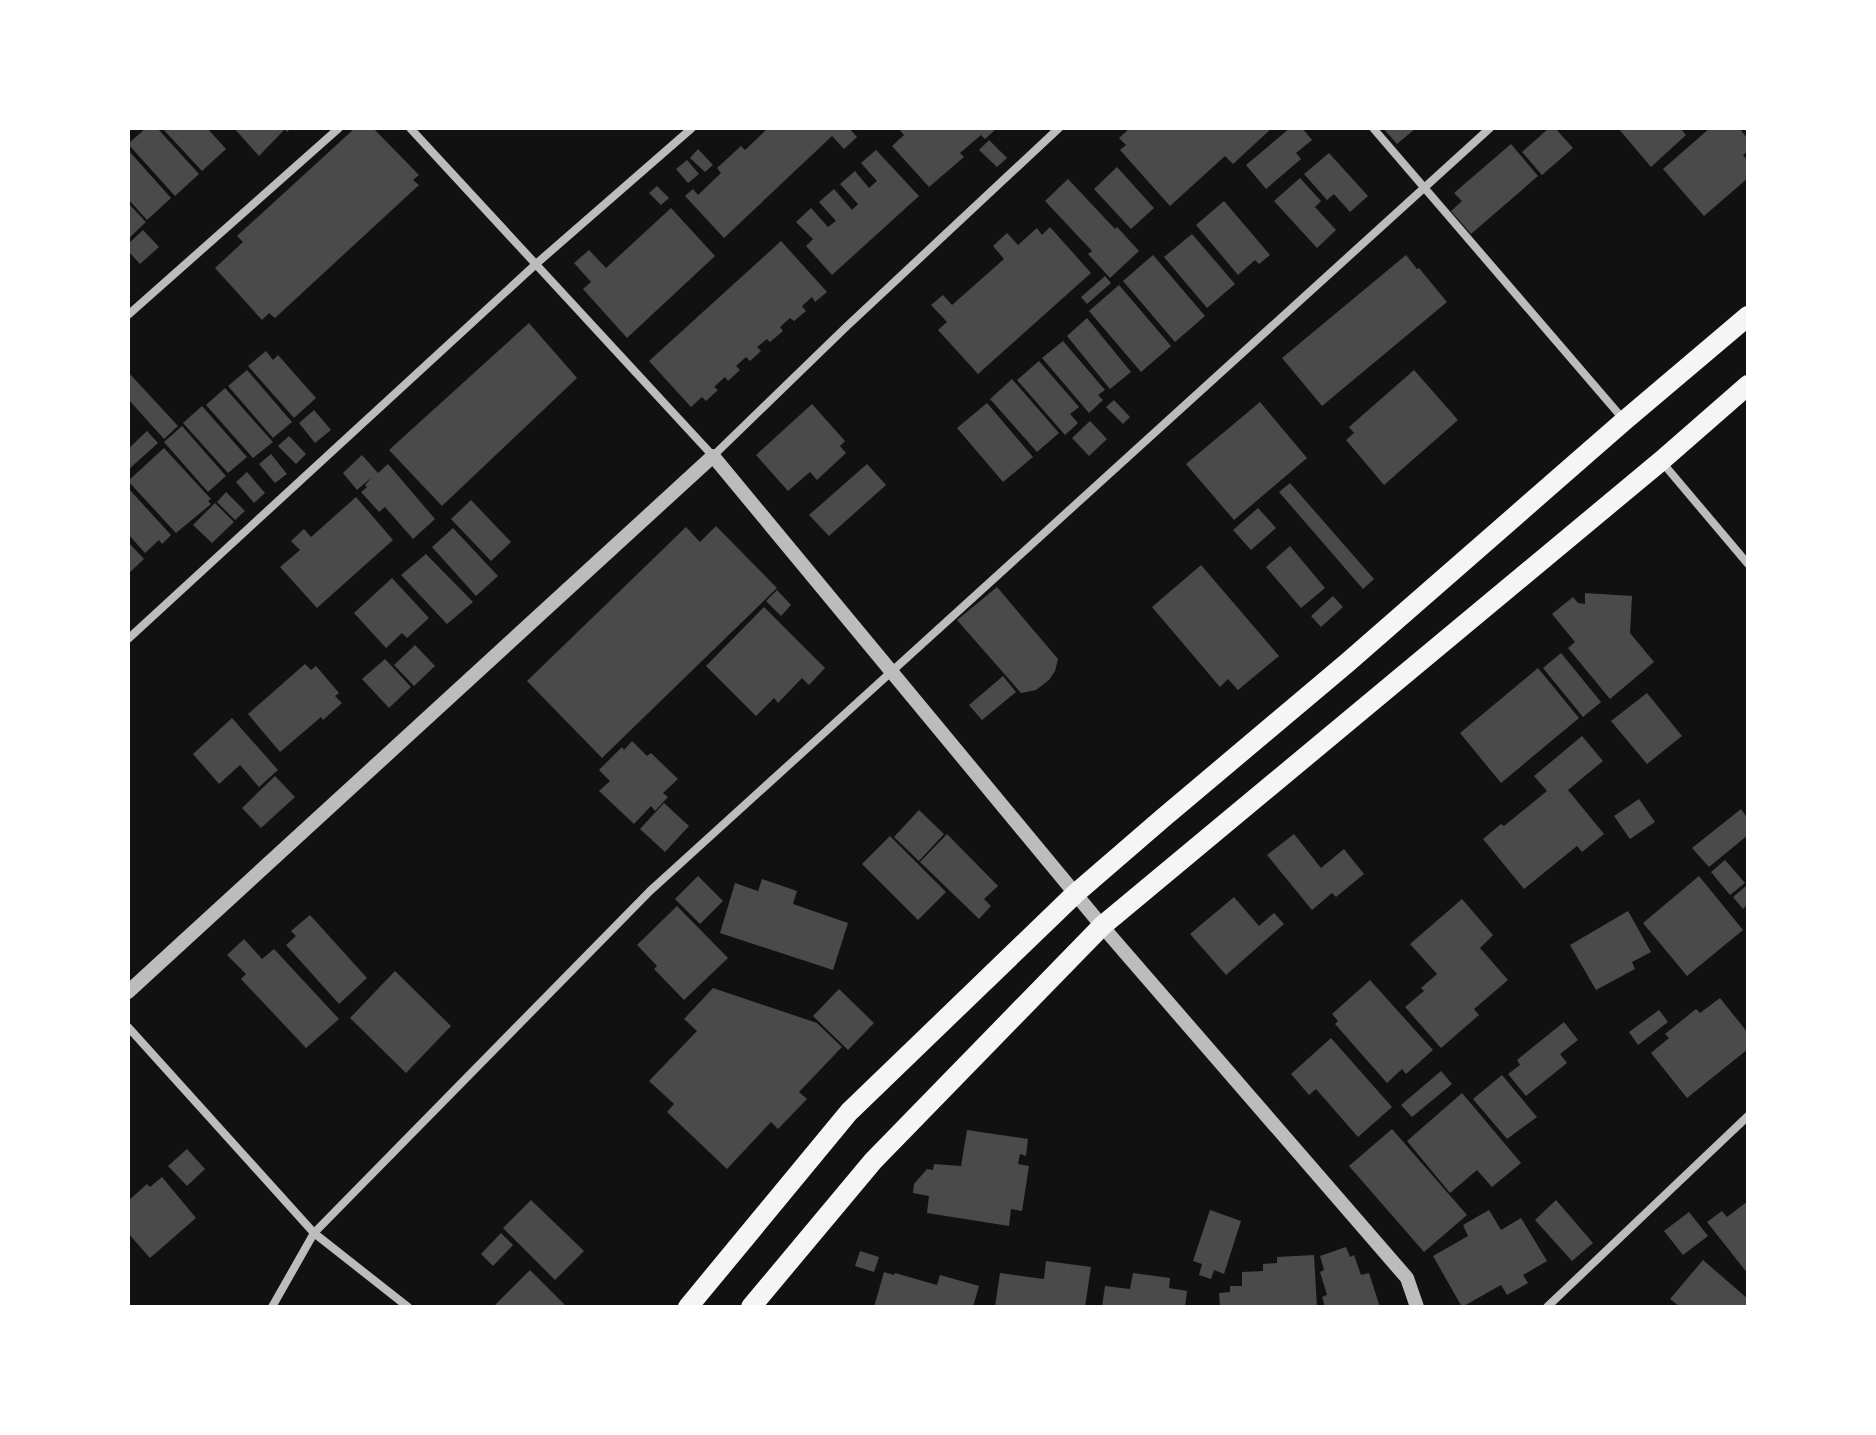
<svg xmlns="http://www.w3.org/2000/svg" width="1876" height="1435" viewBox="0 0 1876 1435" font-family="Spectral,serif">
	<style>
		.building { fill: #4a4a4a }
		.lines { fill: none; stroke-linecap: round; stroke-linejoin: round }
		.minor { stroke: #bcbcbc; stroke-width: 8 }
		.tertiary { stroke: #bcbcbc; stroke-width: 14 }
		.primary { stroke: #f5f5f5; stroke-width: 20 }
	</style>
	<rect width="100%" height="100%" fill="#111"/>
	<path class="building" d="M146,128H157L199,174L175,196L128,144Z
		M162,128H207L226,149L202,171Z
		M234,128H291L287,132L285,129L259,156Z
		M355,128H373L419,175L413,180L419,185L275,318L269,313L262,320L215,268L243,242L237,236Z
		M763,128H849L857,137L844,149L832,136L724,238L685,196L693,189L698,195L721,173L717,168L741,146L745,150L765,131Z
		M898,128H997L985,139L981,135L960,153L964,157L929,187L892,146L904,135Z
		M1130,128H1272L1233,164L1225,156L1170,206L1120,150L1126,145L1119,138Z
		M1290,128H1302L1312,140L1296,153L1301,159L1266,189L1246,165Z
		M1383,128H1416L1397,144Z
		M1549,128H1555L1573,148L1542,175L1522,152Z
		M1618,128H1680L1686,135L1651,167Z
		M1710,128H1739L1748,139V151L1743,155L1748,161V178L1704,216L1663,169Z
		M989,140L1007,158L997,167L979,150Z
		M1511,144L1538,176L1471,234L1451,211L1462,201L1454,193Z
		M698,149L713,165L705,172L690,158Z
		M128,150L171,198L147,220L128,199Z
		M876,150L919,196L832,275L806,246L813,239L796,222L811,208L828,227L836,221L819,202L834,189L852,210L858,204L840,184L855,171L869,188L877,181L861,163Z
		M1329,153L1368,196L1350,212L1334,194L1327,200L1304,174Z
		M687,160L699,174L688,183L676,169Z
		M1117,167L1154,208L1131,229L1094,189Z
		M1300,178L1321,201L1315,207L1336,230L1317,248L1274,201Z
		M1068,179L1115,229L1117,227L1139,251L1110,278L1088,254L1092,251L1045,201Z
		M657,186L669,198L661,205L649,193Z
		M1224,201L1270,255L1259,264L1255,260L1238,275L1196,225Z
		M128,203L146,222L128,239Z
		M671,208L715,256L627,338L583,289L591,282L574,263L589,250L606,268Z
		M1050,227L1091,273L978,374L938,330L947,322L931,305L943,295L952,305L1004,259L993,246L1007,233L1018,245L1037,228L1042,235Z
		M143,230L159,247L140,264L128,251V244Z
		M1192,234L1235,284L1207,308L1164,257Z
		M781,241L827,292L815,302L812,297L802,306L806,311L794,321L790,318L780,327L783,331L770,342L767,339L757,347L761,351L750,361L746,357L736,366L740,370L728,381L725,377L714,387L718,390L706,401L702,397L691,407L649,361Z
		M1153,255L1205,316L1175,342L1123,281Z
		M1406,255L1417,269L1419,268L1447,302L1322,406L1282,358Z
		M1105,276L1111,283L1087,304L1081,297Z
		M1119,285L1171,346L1141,372L1089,311Z
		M1087,318L1131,372L1110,389L1067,336Z
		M529,323L577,378L442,506L389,450Z
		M1063,341L1105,390L1098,395L1103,400L1089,413L1042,358Z
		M266,351L273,360L278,355L316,398L294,418L248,366Z
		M1039,361L1079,407L1070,414L1078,423L1065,435L1017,380Z
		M247,370L292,422L273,438L228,386Z
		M1414,370L1458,420L1384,485L1346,440L1354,433L1349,427Z
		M128,372L178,426L164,439L128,399Z
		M1012,379L1059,433L1037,452L990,399Z
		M225,388L273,442L253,458L206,405Z
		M1114,400L1130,417L1123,424L1106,407Z
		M1260,402L1307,458L1234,520L1186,464Z
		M987,403L1033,457L1003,482L957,428Z
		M812,404L845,441L840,446L846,453L817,480L810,472L788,491L756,455Z
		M202,406L247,457L228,473L183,423Z
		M314,410L331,430L315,443L299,423Z
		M1090,421L1107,439L1089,456L1072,438Z
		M182,426L226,476L208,492L164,442Z
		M147,431L158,443L128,470V449Z
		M289,436L306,454L296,464L278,446Z
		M164,448L211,499L208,501L211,504L176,533L128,481Z
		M271,454L287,474L275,483L259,464Z
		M362,455L378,473L388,464L435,519L413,539L385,507L379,512L361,492L367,487L365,485L372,477L357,490L343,473Z
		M867,464L886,485L829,536L809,515Z
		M247,472L265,493L254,503L236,482Z
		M1290,483L1374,579L1363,589L1279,492Z
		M128,488L171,535L162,544L159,540L145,553L128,534Z
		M226,492L245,511L235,520L217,502Z
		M356,497L393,540L317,608L280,567L300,550L291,541L304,529L311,537Z
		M471,500L511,542L491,561L451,519Z
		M215,503L234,522L212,543L193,525Z
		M1258,508L1276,528L1251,550L1233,530Z
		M716,526L777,588L602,758L527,681L686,527L700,542Z
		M453,528L498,576L476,596L432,547Z
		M128,542L144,559L128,574Z
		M1290,546L1325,588L1301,608L1266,567Z
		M426,554L473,602L447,624L401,575Z
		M1201,565L1279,656L1238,690L1228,679L1220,687L1152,607Z
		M392,578L429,618L407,638L402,633L386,648L354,613Z
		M997,587L1058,659L1055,671L1049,680L1036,690L1021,693L957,620Z
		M777,590L791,605L781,616L766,601Z
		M1585,593L1632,596L1630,633L1654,662L1610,699L1568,648L1575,642L1552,614L1573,597L1578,603L1585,604Z
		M1333,596L1343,607L1321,627L1311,616Z
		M764,607L825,668L809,685L802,678L778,703L774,698L756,716L706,666Z
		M415,645L435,666L414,686L394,665Z
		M1561,653L1601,702L1583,717L1543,668Z
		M385,659L411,687L389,708L362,679Z
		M305,664L311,670L316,666L339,693L335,696L342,703L323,720L321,717L280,752L248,714Z
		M1538,668L1579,718L1501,783L1460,733Z
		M1003,676L1016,692L982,720L969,705Z
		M1647,693L1682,736L1647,764L1611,721Z
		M232,718L278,770L259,787L240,765L219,784L193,754Z
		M1582,736L1603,761L1568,790L1604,834L1582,852L1577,846L1524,889L1483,839L1501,824L1504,826L1547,791L1534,776Z
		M632,741L647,756L651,753L678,779L663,793L668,797L655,811L651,806L634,824L599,791L610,781L599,770L622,747L624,750Z
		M275,776L295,797L261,828L242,808Z
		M1639,799L1655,822L1630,839L1614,816Z
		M664,803L689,826L665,852L640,829Z
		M1741,809L1748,819V835L1709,867L1692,848Z
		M919,810L944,834L919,861L894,837Z
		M947,834L998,886L984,899L991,906L979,919L920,862Z
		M1294,834L1321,868L1344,849L1364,874L1336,897L1332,893L1312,910L1267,855Z
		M890,836L946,892L918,920L862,864Z
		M1725,860L1745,883L1730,895L1711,872Z
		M698,876L723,901L700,924L675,899Z
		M1699,876L1743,930L1687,976L1643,923Z
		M762,879L797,891L793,904L848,923L833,970L720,933L735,883L758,891Z
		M1746,886L1748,889V904L1743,909L1733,897Z
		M1234,897L1259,926L1274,913L1284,924L1226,975L1190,934Z
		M1462,899L1493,935L1480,948L1508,980L1474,1009L1479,1015L1441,1048L1405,1007L1424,991L1421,988L1437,974L1410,944Z
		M677,906L728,958L684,1000L654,969L657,966L637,945Z
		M1628,911L1651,952L1632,962L1635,969L1596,990L1570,945Z
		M310,915L367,978L339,1004L286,945L296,936L291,931Z
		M244,939L262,959L274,949L339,1019L306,1048L241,979L246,974L227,955Z
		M395,971L451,1026L406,1073L350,1018Z
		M1370,980L1433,1050L1406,1074L1402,1069L1387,1083L1335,1024L1338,1021L1332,1014Z
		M713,988L817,1023L842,1047L799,1092L807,1099L778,1129L771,1122L727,1169L667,1112L674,1104L649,1081L697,1031L684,1019Z
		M839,989L874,1023L848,1050L813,1016Z
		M1720,998L1748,1033V1049L1687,1098L1651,1053L1669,1038L1665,1034L1696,1009L1700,1013Z
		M1659,1010L1668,1022L1638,1045L1629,1032Z
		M1564,1022L1578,1040L1560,1054L1567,1063L1526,1096L1508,1074L1520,1065L1517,1060Z
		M1331,1038L1392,1107L1358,1137L1316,1089L1309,1095L1291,1074Z
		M1441,1071L1452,1084L1412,1117L1401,1105Z
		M1502,1075L1537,1117L1507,1139L1473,1099Z
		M1462,1093L1521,1163L1492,1187L1477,1170L1450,1193L1407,1141Z
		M1392,1129L1467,1215L1424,1252L1349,1166Z
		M967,1130L1028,1139L1026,1156L1020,1154L1018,1164L1029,1166L1022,1211L1011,1209L1009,1226L927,1213L929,1196L913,1193L914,1184L927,1169L933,1170L934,1164L961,1166Z
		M187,1149L205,1169L187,1186L168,1166Z
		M162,1177L196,1218L150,1258L128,1233V1201L147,1184L150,1187Z
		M531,1200L584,1251L555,1280L503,1228Z
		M1556,1200L1593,1243L1572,1261L1535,1220Z
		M1748,1201V1274L1707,1222L1722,1211L1727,1217Z
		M1210,1210L1241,1221L1224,1274L1214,1270L1211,1279L1199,1275L1202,1264L1193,1261Z
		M1489,1210L1501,1230L1521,1218L1547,1261L1523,1275L1528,1283L1507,1295L1501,1285L1462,1307L1433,1256L1468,1236L1463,1225Z
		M1689,1212L1708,1236L1683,1255L1664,1231Z
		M501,1233L513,1245L493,1266L481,1254Z
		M1346,1247L1350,1257L1354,1255L1361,1275L1369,1273L1380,1307H1325L1322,1297L1327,1295L1320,1272L1324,1270L1320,1256Z
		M860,1251L879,1257L874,1272L855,1266Z
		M1314,1255L1317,1307H1220L1219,1293L1230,1292V1286H1242V1272L1263,1271V1264L1277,1263V1257Z
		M1703,1260L1748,1299V1307H1680L1670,1299Z
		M1046,1261L1091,1267L1085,1307H995L1000,1273L1044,1279Z
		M530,1270L567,1307H493Z
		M884,1272L894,1275L895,1273L937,1285L940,1275L979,1286L973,1307H874Z
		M1133,1273L1170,1278L1169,1288L1187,1291L1185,1307H1102L1105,1286L1130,1289Z"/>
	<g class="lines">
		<path class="minor" d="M410,128L713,456L845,328L1059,128
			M1373,128L1624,420
			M128,315L339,128
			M1661,461L1748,564
			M128,639L536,264L692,128
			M128,1027L314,1233L408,1307
			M272,1307L314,1233L650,891L1490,128
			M1547,1307L1748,1116"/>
		<path class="tertiary" d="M128,992L713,456L1102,926L1407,1278L1417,1307"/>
		<path class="primary" d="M688,1307L849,1112L1075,894L1163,818L1347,663L1624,421L1748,316
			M751,1307L873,1161L1102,926L1661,461L1748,385"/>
	</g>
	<rect width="1876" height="1435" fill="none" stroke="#ffffff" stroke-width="260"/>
</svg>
